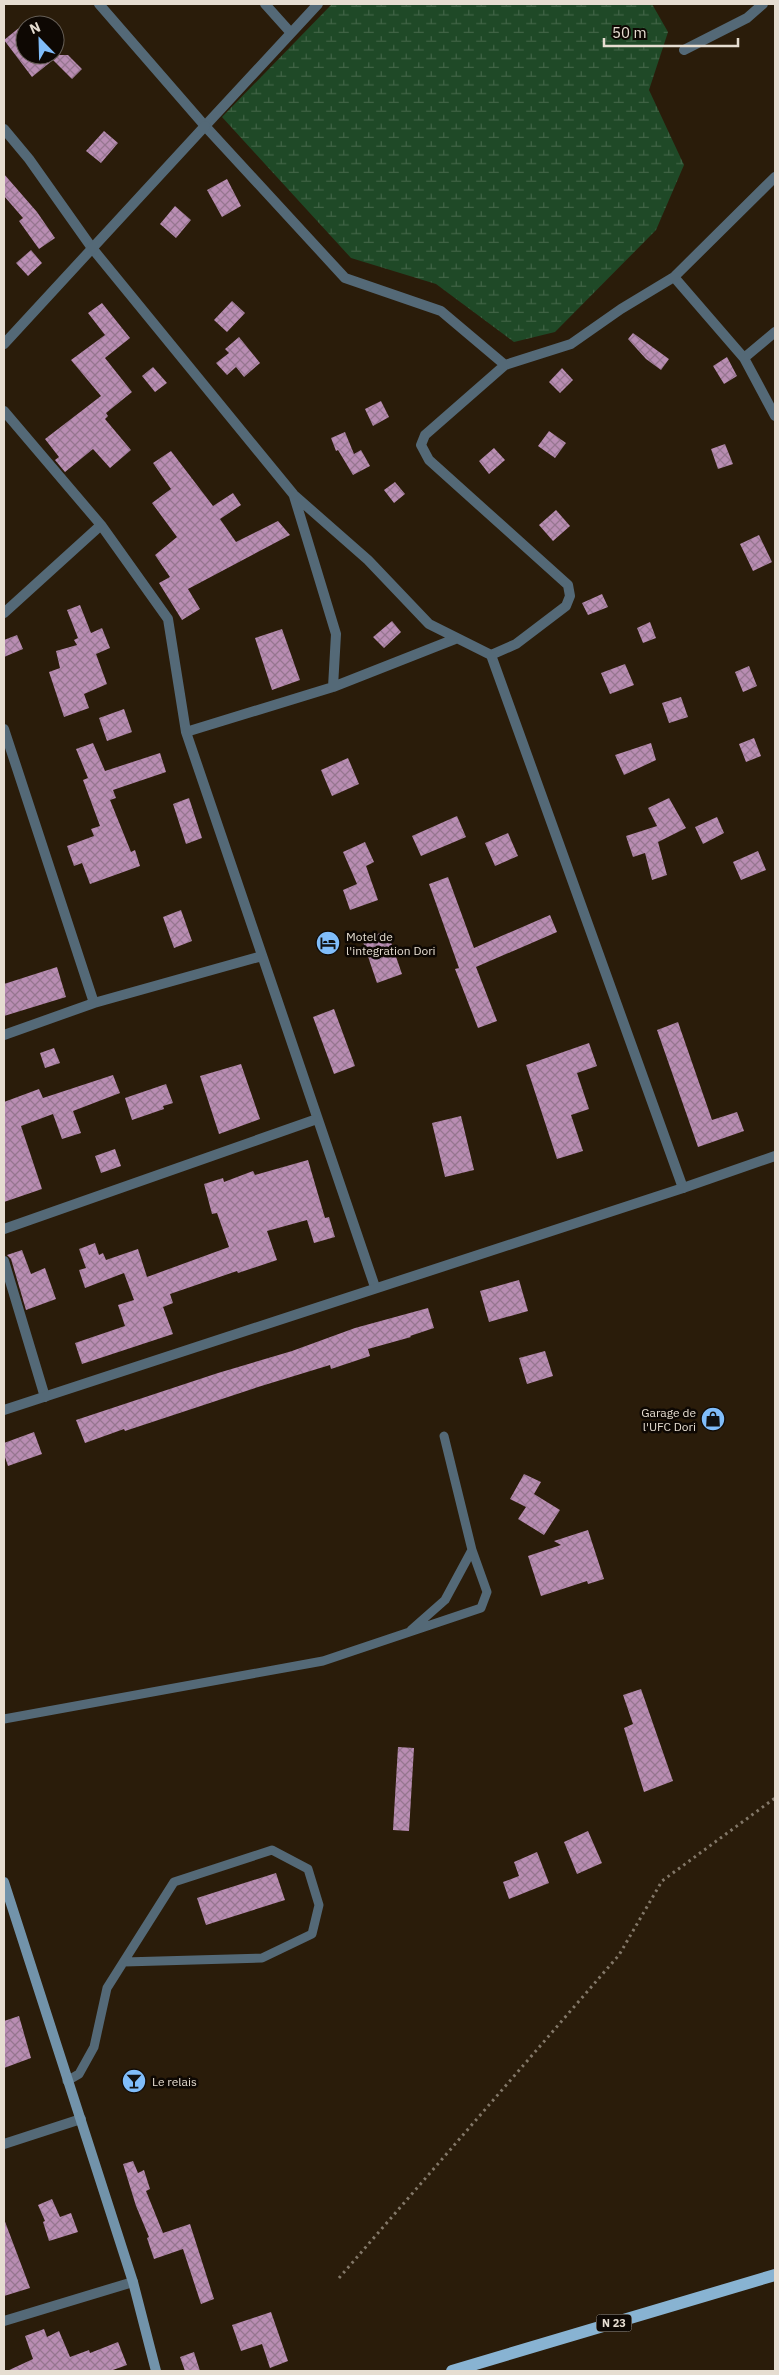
<svg xmlns="http://www.w3.org/2000/svg" width="779" height="2375" viewBox="0 0 779 2375" font-family="'IBM Plex Sans',sans-serif">
	<style>
		.wetland { fill: url(#wetland-marsh) }
		.building { fill: url(#building-cross-hatch) }
		.lines { fill: none; stroke-linecap: round; stroke-linejoin: round }
		.path { stroke: #837869; stroke-width: 3; stroke-dasharray: 2.5 4; stroke-linecap: butt }
		.service { stroke: #546977; stroke-width: 9 }
		.minor { stroke: #546977; stroke-width: 10 }
		.tertiary { stroke: #546977; stroke-width: 10 }
		.secondary { stroke: #7293aa; stroke-width: 10 }
		.primary { stroke: #88b3d2; stroke-width: 12 }
		.labels { text-anchor: middle; dominant-baseline: central; stroke-width: 5; stroke-linejoin: round; paint-order: stroke }
		.shield { fill: #0e0803; stroke: #a59d93; stroke-width: 1 }
		.shield-label { font-size: 11px; font-weight: bold; fill: #e6ddd1 }
		.poi-label { font-size: 12px; fill: #e6ddd1; stroke: #0e0803; text-anchor: start }
	</style>
	<defs>
		<pattern id="wetland-marsh" width="20" height="14" patternUnits="userSpaceOnUse" patternTransform="scale(1.25)"><rect width="20" height="14" fill="#1f4927"/><path d="M1 5h8M5 5V1M11 12h8M15 12V8" fill="none" stroke="#406345"/></pattern>
		<pattern id="building-cross-hatch" width="8" height="8" patternUnits="userSpaceOnUse" patternTransform="scale(1.25)"><rect width="8" height="8" fill="#b98db3"/><path d="M0 0l8 8M0 8l8-8" fill="none" stroke="#967690"/></pattern>
	</defs>
	<rect width="100%" height="100%" fill="#2a1c0a"/>
	<path class="wetland" d="M332,4H652L668,32L649,90L684,165L656,230L555,332L514,342L436,284L351,258L222,117Z"/>
	<path class="building" d="M25,23V55H68L82,69L72,79L53,60L32,77L4,40Z
		M104,131L118,143L101,163L86,151Z
		M4,174L37,212L55,238L39,249L19,221L23,218L4,196Z
		M227,179L241,206L222,217L207,190Z
		M175,206L191,220L176,238L160,224Z
		M31,250L42,263L28,276L16,263Z
		M232,301L245,313L227,332L214,320Z
		M102,303L130,338L105,358L132,392L106,413L108,416L105,419L131,450L110,468L93,449L65,472L55,460L59,457L45,439L101,396L71,360L105,335L88,313Z
		M633,333L669,359L661,370L646,359L628,339Z
		M239,337L260,363L244,377L236,367L227,375L216,363L229,353L225,349Z
		M727,357L737,376L724,384L713,366Z
		M153,367L167,383L155,392L142,376Z
		M562,368L573,380L560,393L549,382Z
		M381,401L389,417L373,426L365,409Z
		M549,431L566,443L555,458L538,446Z
		M345,432L354,454L361,450L370,466L353,475L338,450L336,451L331,438Z
		M725,444L733,464L718,469L711,449Z
		M494,448L505,460L489,474L479,461Z
		M171,451L213,506L233,493L241,505L220,519L236,542L278,521L290,535L188,589L200,609L182,620L159,583L170,577L155,555L177,537L152,503L171,489L153,463Z
		M395,482L405,494L394,503L384,490Z
		M556,510L570,526L553,541L539,525Z
		M759,535L772,562L753,571L740,544Z
		M602,594L608,607L588,615L582,603Z
		M80,605L91,633L102,628L110,648L96,654L107,684L84,694L89,708L64,717L49,672L60,668L56,651L77,645L74,640L78,638L67,610Z
		M392,621L401,632L384,648L373,637Z
		M650,622L656,638L643,643L637,628Z
		M282,629L300,680L272,690L255,638Z
		M17,635L23,649L4,657V640Z
		M625,664L634,685L610,694L601,673Z
		M749,666L757,686L743,692L735,672Z
		M681,697L688,717L669,723L662,703Z
		M124,709L132,732L107,741L99,718Z
		M754,738L761,756L746,762L739,744Z
		M93,743L105,771L160,753L166,772L113,790L116,798L110,800L131,852L135,850L140,866L90,884L82,863L74,866L67,846L94,836L91,829L100,826L83,780L88,778L76,749Z
		M651,743L656,760L624,775L615,755Z
		M348,758L359,784L332,796L321,770Z
		M189,798L202,838L186,844L173,804Z
		M669,798L686,828L658,842L667,875L652,880L645,853L633,857L626,836L657,826L648,808Z
		M457,816L466,837L421,856L412,836Z
		M717,817L724,833L703,844L695,827Z
		M508,833L518,856L495,866L485,843Z
		M365,842L374,862L366,866L378,900L350,910L343,890L357,884L343,852Z
		M758,851L766,870L741,880L733,862Z
		M448,877L474,948L550,915L557,932L476,967L497,1021L478,1028L455,969L459,968L429,884Z
		M181,910L192,941L174,948L163,917Z
		M387,931L402,974L377,983L362,939Z
		M57,967L66,997L4,1016V984Z
		M334,1009L355,1066L334,1074L313,1017Z
		M678,1022L712,1120L737,1112L744,1131L698,1147L657,1030Z
		M589,1043L597,1066L577,1073L589,1109L571,1115L583,1151L557,1159L526,1065Z
		M54,1048L60,1063L45,1068L40,1053Z
		M241,1064L260,1119L219,1134L200,1076Z
		M113,1075L120,1093L73,1111L81,1133L62,1139L53,1114L21,1126L42,1189L4,1202V1102L39,1089L43,1098Z
		M166,1084L173,1103L163,1106L164,1109L132,1120L125,1098Z
		M461,1116L474,1170L445,1177L432,1123Z
		M115,1149L121,1166L101,1173L95,1156Z
		M308,1160L325,1218L329,1217L335,1237L314,1243L307,1220L267,1231L277,1260L238,1273L237,1271L170,1294L173,1303L163,1307L173,1334L82,1364L75,1343L125,1326L118,1305L134,1300L124,1273L85,1288L79,1270L86,1268L79,1249L95,1243L99,1255L103,1253L106,1260L138,1249L147,1277L229,1247L217,1213L212,1214L204,1184L223,1178L224,1182L253,1171L255,1175Z
		M22,1250L31,1274L45,1268L56,1299L26,1310L11,1259L7,1255Z
		M519,1280L528,1311L489,1322L480,1291Z
		M428,1308L434,1328L410,1336L411,1337L368,1349L370,1356L331,1369L330,1365L258,1387L125,1431L124,1429L85,1443L76,1420L218,1373L292,1351L355,1328Z
		M545,1351L553,1376L527,1384L519,1358Z
		M34,1432L42,1454L8,1466L4,1454V1443Z
		M524,1474L541,1482L534,1494L560,1510L544,1535L518,1519L526,1507L510,1499Z
		M588,1530L604,1579L588,1584L587,1581L541,1596L528,1556L561,1545L554,1541Z
		M641,1689L673,1781L644,1792L624,1728L633,1724L623,1695Z
		M398,1747L414,1748L409,1831L393,1830Z
		M588,1831L602,1863L577,1874L564,1842Z
		M537,1852L549,1883L509,1899L503,1882L519,1876L514,1862Z
		M276,1873L285,1900L206,1925L197,1898Z
		M19,2016L31,2058L4,2068V2021Z
		M133,2161L138,2173L144,2170L150,2189L146,2191L163,2233L190,2224L214,2299L201,2304L183,2249L154,2259L147,2238L149,2237L136,2206L123,2164Z
		M52,2199L60,2217L71,2213L78,2232L49,2241L43,2222L45,2221L38,2205Z
		M4,2219L30,2288L4,2296Z
		M271,2312L288,2361L270,2368L262,2344L241,2351L232,2325Z
		M44,2329L47,2337L59,2331L70,2357L89,2350L90,2353L118,2342L127,2365L110,2371H7L33,2359L25,2336Z
		M194,2352L200,2371H185L180,2357Z"/>
	<g class="lines">
		<path class="path" d="M339,2278L619,1955L662,1881L775,1798"/>
		<path class="service" d="M411,1630L445,1600L472,1550L444,1436
			M4,1719L323,1661L481,1608L487,1592L472,1550
			M67,2081L79,2074L94,2047L107,1988L174,1882L272,1850L308,1869L319,1905L312,1934L262,1958L124,1962"/>
		<path class="minor" d="M99,4L205,126L345,278L441,311L505,365L571,344L621,309L674,277L775,177
			M265,4L291,33
			M684,50L747,18L763,4
			M205,126L318,4
			M4,129L29,159L92,248L294,495L368,560L429,624L491,655L683,1188
			M674,277L744,358L775,416
			M744,358L775,332
			M4,411L101,525L168,619L186,732L375,1287
			M294,496L336,634L333,687
			M4,613L101,525
			M491,655L516,644L566,606L570,596L568,585L429,460L421,445L425,435L505,365
			M4,729L94,1003L4,1035
			M186,732L333,687L455,639
			M94,1003L262,956
			M4,1229L317,1119
			M4,1261L45,1397
			M4,2144L81,2119
			M4,2321L133,2282"/>
		<path class="tertiary" d="M4,344L205,126
			M4,1410L683,1188L775,1156"/>
		<path class="secondary" d="M4,1882L133,2282L156,2371"/>
		<path class="primary" d="M452,2371L775,2275"/>
	</g>
	<defs>
		<g id="hotel-disc" transform="scale(1.25)"><circle r="9.5" fill="#80bdfa" stroke="#0e0803"/><path d="M-6-4.5h1.5V1H6V5H4.5V3h-9V5H-6ZM-4 0a1.8 1.8 0 1 1 3.6 0ZM.5 0V-2.5h3Q6-2.5 6 0Z" fill="#111"/></g>
		<g id="shop-disc" transform="scale(1.25)"><circle r="9.5" fill="#80bdfa" stroke="#0e0803"/><path d="M-5-2.5h2.3a2.7 3.5 0 0 1 5.4 0H5L5.5 6h-11ZM-1.5-2.5h3a1.5 2.3 0 0 0-3 0Z" fill="#111"/></g>
		<g id="bar-disc" transform="scale(1.25)"><circle r="9.5" fill="#80bdfa" stroke="#0e0803"/><path d="M-6-5H6L.8 .8V4.5H3.5V6h-7V4.5H-.8V.8Z" fill="#111"/></g>
	</defs>
	<g fill-rule="evenodd">
		<use href="#hotel-disc" x="328" y="943"/>
		<use href="#shop-disc" x="713" y="1419"/>
		<use href="#bar-disc" x="134" y="2081"/>
	</g>
	<g class="labels">
		<rect class="shield" x="596.5" y="2314.5" width="35" height="17" rx="4"/>
		<g class="shield-label">
			<text x="614" y="2323">N 23</text>
		</g>
		<g class="poi-label">
			<text x="346" y="936">Motel de<tspan x="346" dy="14">l'integration Dori</tspan></text>
			<text x="696" y="1412" text-anchor="end">Garage de<tspan x="696" dy="14">l'UFC Dori</tspan></text>
			<text x="152" y="2081">Le relais</text>
		</g>
	</g>
	<rect width="779" height="2375" fill="none" stroke="#e6ddd1" stroke-width="10"/>
	<g transform="translate(40 40) rotate(337)"><circle r="24" fill="#0e0803" stroke="#645d55"/>
	<path d="M0-4L9 19L0 12L-9 19Z" fill="#80bdfa"/>
	<text y="-8" font-size="14" font-weight="bold" text-anchor="middle" fill="#e6ddd1">N</text>
	</g>
	<path d="M604 38v8h134v-8" fill="none" stroke="#e6ddd1" stroke-width="2.5"/>
	<text x="612" y="38" font-size="15" fill="#e6ddd1" stroke="#0e0803" stroke-width="4" paint-order="stroke">50 m</text>
</svg>
